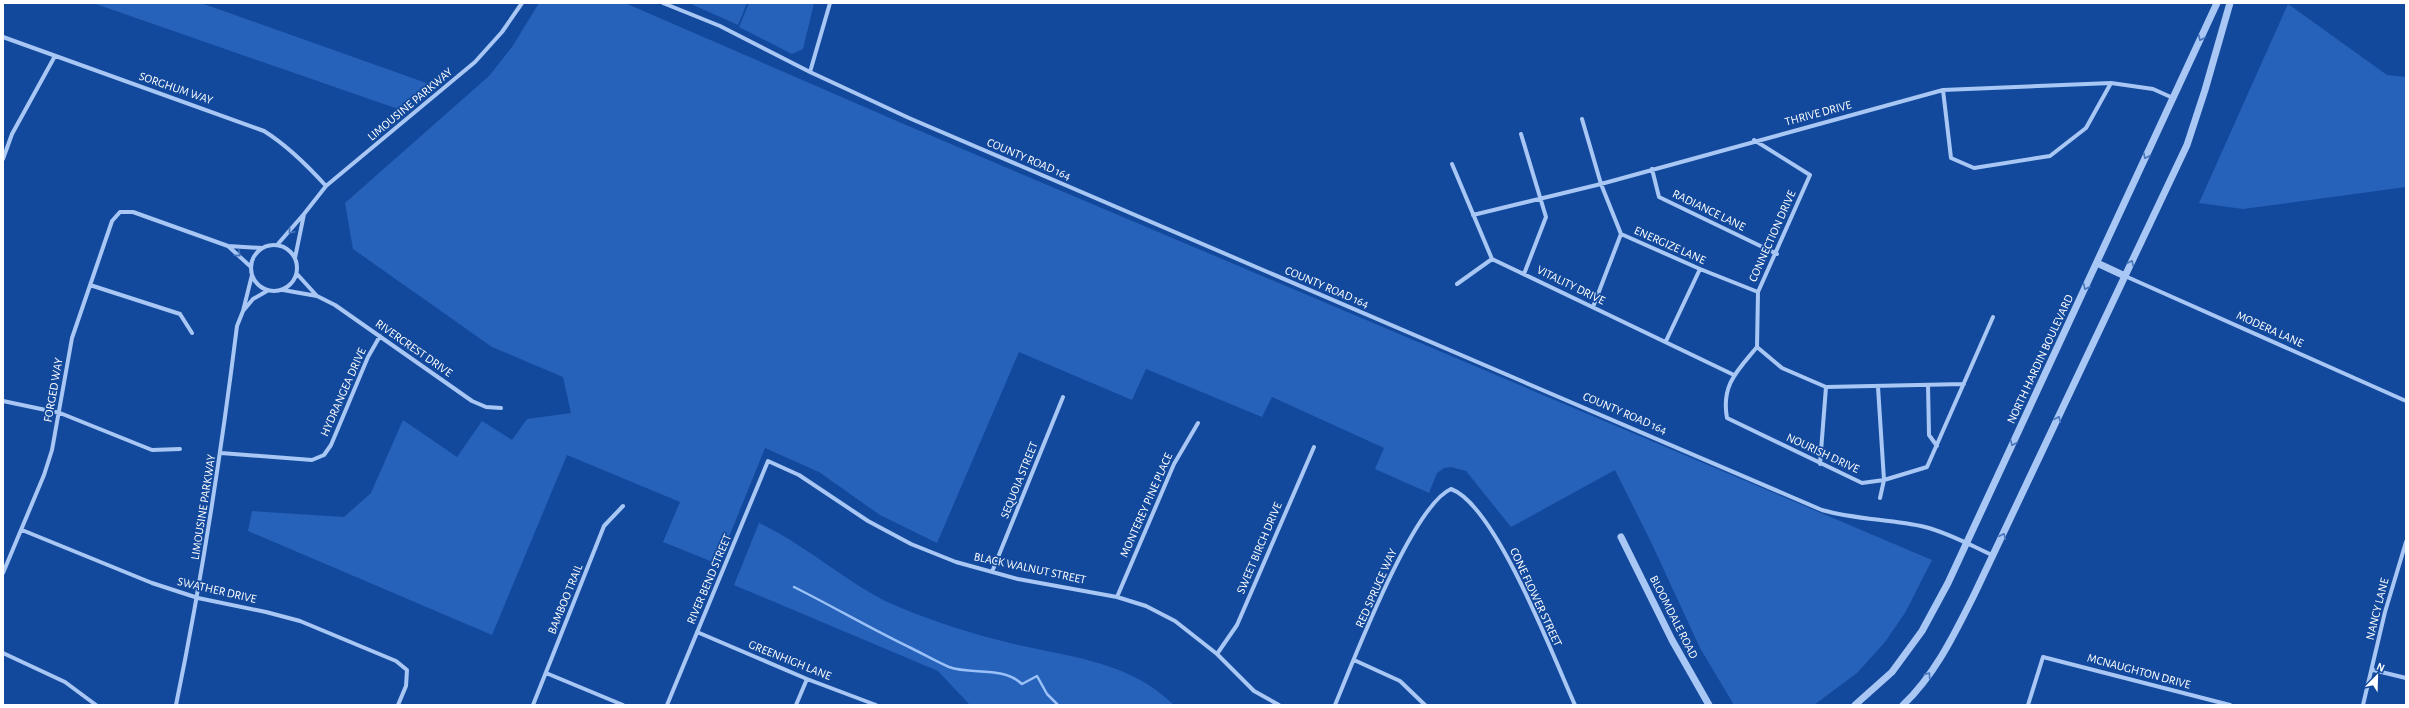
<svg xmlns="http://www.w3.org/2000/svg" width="2409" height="708" viewBox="0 0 2409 708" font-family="'Alegreya Sans',sans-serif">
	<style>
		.green { fill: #2662ba }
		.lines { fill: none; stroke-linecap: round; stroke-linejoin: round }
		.stream { stroke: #9ac1f7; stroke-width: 2.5 }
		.minor { stroke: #a8c7f4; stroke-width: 4 }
		.tertiary { stroke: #a8c7f4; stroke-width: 7 }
		.oneway { stroke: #4775bb }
		.labels { text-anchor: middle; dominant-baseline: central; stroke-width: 3.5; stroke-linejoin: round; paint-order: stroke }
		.street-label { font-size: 12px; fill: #fff; stroke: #13499c }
	</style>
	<rect width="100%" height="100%" fill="#13499c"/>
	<path class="green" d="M93,3H201L432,85L401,110Z
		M539,3H625L906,125L1932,560L1905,613L1885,642L1857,673L1814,705H1734L1700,648L1651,542L1615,470L1511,527L1466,471L1451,467L1444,468L1437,473L1429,493L1375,469L1384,448L1272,397L1262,417L1146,369L1132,400L1019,352L937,543L880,515L819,472L765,448L718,564L663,542L680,502L567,455L492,635L248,531L252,511L344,517L371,493L403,420L457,457L482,421L512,440L527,419L571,413L563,377L492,347L353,249L345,203L489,76L512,47Z
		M689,3H747L738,25Z
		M749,3H814L803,49L792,54L739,27Z
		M2288,4L2387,75L2406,77V187L2243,209L2199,203Z
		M759,523C807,545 846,583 894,605C934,622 976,635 1018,645C1076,658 1129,662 1174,705H970L938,671L734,585Z"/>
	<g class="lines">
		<path class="stream" d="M794,587C834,607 873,630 913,649C925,655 937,662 949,667C971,675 1003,666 1022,684L1037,676L1047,694L1058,705"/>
		<path class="minor" d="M663,3L720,26L810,72L909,118L1822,510C1856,520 1891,519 1925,527C1949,533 1972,546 1994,556
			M3,37L264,131C288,146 307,165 326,186
			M810,72L830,3
			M1943,90L1951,158L1974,168L2050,156L2086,128L2111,83
			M1582,119L1601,184L1621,234L1700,269L1758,292
			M1521,134L1546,217L1524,274
			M1754,140L1810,175L1758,292L1757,347
			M3,159L12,134L55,56
			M1452,164L1492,259L1734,375
			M1652,169L1659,197L1777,254
			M304,214L326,186L475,62L502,32L522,3
			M1473,215L1601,184L1943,90L2111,83L2153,89L2173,98
			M251 268a23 23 0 1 1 46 0a23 23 0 1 1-46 0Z
			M277,245L304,214L295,258
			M251,267L228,246L262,248
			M252,275L243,311L253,299L267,291
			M2125,276L2406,401
			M1457,284L1492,259
			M90,285L180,314L192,333
			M283,290L317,296L297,274
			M317,296L335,305L472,401L486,407L501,408
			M1593,307L1621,234
			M1666,341L1700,269
			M1757,347C1737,371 1721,385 1727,418L1862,483L1884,480L1927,467L1993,317
			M1757,347L1782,368L1826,387L1964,384
			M1928,385L1929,435L1937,446
			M1878,387L1884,480L1880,498
			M3,401L60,413L152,450L180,449
			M221,453L312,460L324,455L331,445L368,357L380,336
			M1820,464L1826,387
			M22,530L152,583L198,598L266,612L300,621L396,661L407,670L406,686L398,705
			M992,572L1063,397
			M3,573L44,475L52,450L72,338L112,221L120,212H133L228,246
			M1117,597L1174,464L1198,423
			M697,632L807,679L876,705
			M3,653L65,682L96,705
			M1217,654L1237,625L1314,447
			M1354,660L1400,681L1425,705
			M2373,670L2406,678
			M546,673L623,705
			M176,705C202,579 221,454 237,326L243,311
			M533,705L604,526L623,506
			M667,705L768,461L799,475L868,521L911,544L956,562L1018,579L1117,597L1146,606L1175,621L1217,654L1254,691L1279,705
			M796,705L807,679
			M1335,705C1353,662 1412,506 1451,489C1496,505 1554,659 1575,705
			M2028,705L2043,657L2230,705
			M2363,705L2385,612L2406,542"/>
		<path class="tertiary" d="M2097,263L2125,276
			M1621,537L1672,640L1709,705
			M1855,705L1892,672L1922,631L1948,583L2217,3
			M1903,705C1935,675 1955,633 1974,595L2187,145L2205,90L2230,3"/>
	</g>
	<defs><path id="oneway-chevron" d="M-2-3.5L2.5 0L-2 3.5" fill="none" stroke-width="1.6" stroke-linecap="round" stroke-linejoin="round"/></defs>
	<g class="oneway">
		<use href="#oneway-chevron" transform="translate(2201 38) rotate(115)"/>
		<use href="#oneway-chevron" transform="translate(2146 156) rotate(115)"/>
		<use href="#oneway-chevron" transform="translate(291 231) rotate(130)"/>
		<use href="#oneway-chevron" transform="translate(238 254) rotate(42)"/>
		<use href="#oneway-chevron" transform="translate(2131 263) rotate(-65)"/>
		<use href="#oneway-chevron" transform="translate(2086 287) rotate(115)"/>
		<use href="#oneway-chevron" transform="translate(2058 419) rotate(-65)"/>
		<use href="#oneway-chevron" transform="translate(2013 443) rotate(115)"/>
		<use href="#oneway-chevron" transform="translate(2003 536) rotate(-65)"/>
		<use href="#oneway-chevron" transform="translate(1928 675) rotate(-54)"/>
	</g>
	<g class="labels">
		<g class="street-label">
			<text transform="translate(176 88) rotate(19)">SORGHUM WAY</text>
			<text transform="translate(410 104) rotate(-40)">LIMOUSINE PARKWAY</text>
			<text transform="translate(1818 113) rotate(-15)">THRIVE DRIVE</text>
			<text transform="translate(1029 159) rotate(23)">COUNTY ROAD 164</text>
			<text transform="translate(1709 210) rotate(26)">RADIANCE LANE</text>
			<text transform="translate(1772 236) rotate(-66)">CONNECTION DRIVE</text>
			<text transform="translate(1670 245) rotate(24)">ENERGIZE LANE</text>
			<text transform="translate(1571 285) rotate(26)">VITALITY DRIVE</text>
			<text transform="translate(1327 287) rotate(23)">COUNTY ROAD 164</text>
			<text transform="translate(2270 329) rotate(24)">MODERA LANE</text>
			<text transform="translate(414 348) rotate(35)">RIVERCREST DRIVE</text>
			<text transform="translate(2040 359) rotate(-65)">NORTH HARDIN BOULEVARD</text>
			<text transform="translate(53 390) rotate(-80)">FORGED WAY</text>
			<text transform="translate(343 392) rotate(-66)">HYDRANGEA DRIVE</text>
			<text transform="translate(1625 413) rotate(23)">COUNTY ROAD 164</text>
			<text transform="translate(1823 453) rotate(25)">NOURISH DRIVE</text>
			<text transform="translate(1019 480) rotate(-68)">SEQUOIA STREET</text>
			<text transform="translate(1146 505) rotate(-66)">MONTEREY PINE PLACE</text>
			<text transform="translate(203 507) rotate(-81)">LIMOUSINE PARKWAY</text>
			<text transform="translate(1259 548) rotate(-67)">SWEET BIRCH DRIVE</text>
			<text transform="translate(1030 568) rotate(12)">BLACK WALNUT STREET</text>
			<text transform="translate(709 579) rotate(-67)">RIVER BEND STREET</text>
			<text transform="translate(1376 588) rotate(-66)">RED SPRUCE WAY</text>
			<text transform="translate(217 590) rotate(13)">SWATHER DRIVE</text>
			<text transform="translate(1536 597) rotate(65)">CONE FLOWER STREET</text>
			<text transform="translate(565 599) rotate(-68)">BAMBOO TRAIL</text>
			<text transform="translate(2377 609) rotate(-76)">NANCY LANE</text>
			<text transform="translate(1674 617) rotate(63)">BLOOMDALE ROAD</text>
			<text transform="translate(790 660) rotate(22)">GREENHIGH LANE</text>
			<text transform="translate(2139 671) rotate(15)">MCNAUGHTON DRIVE</text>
		</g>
	</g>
	<rect width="2409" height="708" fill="none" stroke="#ffffff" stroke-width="8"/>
	<g transform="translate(2377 676) rotate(23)" stroke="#13499c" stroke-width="3" paint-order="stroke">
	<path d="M0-3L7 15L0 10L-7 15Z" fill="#ffffff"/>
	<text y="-6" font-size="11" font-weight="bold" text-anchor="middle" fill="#ffffff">N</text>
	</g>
</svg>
